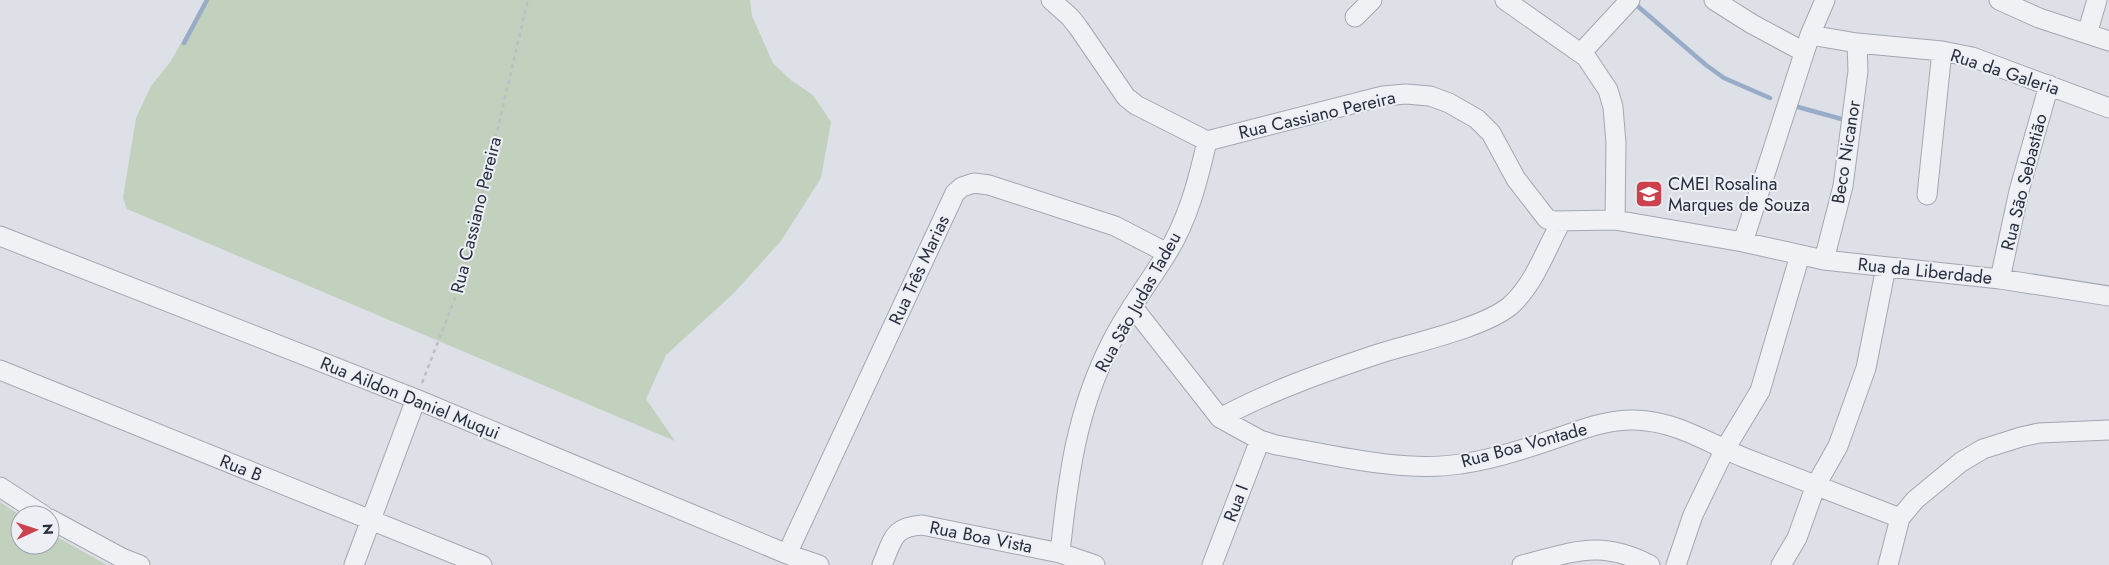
<svg xmlns="http://www.w3.org/2000/svg" width="2109" height="565" viewBox="0 0 2109 565" font-family="Jost,sans-serif">
	<style>
		.green { fill: #c2d1be }
		.lines { fill: none; stroke-linecap: round; stroke-linejoin: round }
		.stream { stroke: #98acc8; stroke-width: 4.5 }
		.minor-casing { stroke: #a3a7b1; stroke-width: 21 }
		.path { stroke: #bcbec5; stroke-width: 2.5; stroke-dasharray: 4 4; stroke-linecap: butt }
		.minor { stroke: #f0f1f5; stroke-width: 19 }
		.labels { text-anchor: middle; dominant-baseline: central; stroke-width: 4; stroke-linejoin: round; paint-order: stroke }
		.street-label { font-size: 18px; fill: #272e3e; stroke: #edeff5 }
		.poi-label { font-size: 18px; fill: #272e3e; stroke: #edeff5; text-anchor: start }
	</style>
	<rect width="100%" height="100%" fill="#dde0e7"/>
	<path class="green" d="M205,0H750L752,16L773,63L792,81L813,95L831,122L821,178L781,241L734,293L666,355L646,399L675,441L127,209L123,198L136,118L151,86L171,61Z
		M0,502L20,515V545H50V533L107,565H0Z"/>
	<g class="lines">
		<path class="stream" d="M1634,3L1706,65L1724,78L1770,98
			M184,43L207,0
			M1798,107L1845,120"/>
		<g class="minor-casing">
			<path id="minor" d="M1051,0L1070,17L1078,27L1126,97L1136,105L1207,141L1383,96L1406,94L1430,96L1449,103L1477,119L1491,133L1516,179L1547,219L1554,221L1615,220L1743,242L1824,260L2000,279L2109,296
				M1505,0L1586,57L1608,90L1613,107L1616,143L1615,220
				M1714,0L1752,24L1804,52
				M1999,0L2039,18L2109,41
				M1355,17L1372,0
				M2087,34L2097,0
				M1810,35L1857,43L1942,51L1972,57L2109,108
				M1581,53L1630,0
				M1927,195L1942,51
				M0,236L416,399L787,554L819,565
				M1743,242L1810,35L1825,0
				M1824,260L1843,186L1858,71L1857,43
				M2000,279L2019,191L2049,85
				M1132,306L1220,418L1260,440L1276,445C1333,455 1403,473 1460,464C1490,460 1522,450 1551,440C1578,431 1606,419 1635,420C1676,421 1708,443 1745,458C1796,478 1848,498 1900,518
				M0,370L482,565
				M1220,418C1270,391 1324,372 1378,354C1413,343 1483,328 1510,306C1534,285 1546,249 1561,222
				M0,487L43,515
				M50,519L122,558L140,565
				M1060,553C1068,477 1076,411 1112,341C1127,311 1148,284 1166,255C1188,220 1198,181 1207,141
				M787,554L955,193L962,187L974,183L989,185L1115,226L1167,253
				M354,565L416,399
				M882,565C893,540 892,527 922,525L1060,553L1095,565
				M1212,565L1260,440
				M1522,565C1574,552 1600,539 1650,565
				M1676,565L1693,515L1725,449L1760,391L1800,255
				M1781,565L1797,538L1816,485L1838,446L1866,368L1886,267
				M1888,565L1900,518L1915,500L1961,462L1983,449L2021,437L2039,433L2109,430"/>
		</g>
		<path class="path" d="M422,383L462,280L528,0"/>
		<use href="#minor" class="minor"/>
	</g>
	<defs>
		<g id="school-square" transform="scale(1.4375)"><rect x="-9" y="-9" width="18" height="18" rx="4" fill="#cd414d" stroke="#edeff5"/><path d="M0-5L7-2L0 1L-7-2ZM-4 1L0 2.5L4 1V4Q0 6-4 4Z" fill="#fff"/></g>
	</defs>
	<g fill-rule="evenodd">
		<use href="#school-square" x="1649" y="194"/>
	</g>
	<g class="labels">
		<g class="street-label">
			<text transform="translate(2005 72) rotate(18)">Rua da Galeria</text>
			<text transform="translate(1317 115) rotate(-13)">Rua Cassiano Pereira</text>
			<text transform="translate(1846 152) rotate(-81)">Beco Nicanor</text>
			<text transform="translate(2024 182) rotate(-76)">Rua São Sebastião</text>
			<text transform="translate(476 215) rotate(-76)">Rua Cassiano Pereira</text>
			<text transform="translate(919 270) rotate(-65)">Rua Três Marias</text>
			<text transform="translate(1925 271) rotate(6)">Rua da Liberdade</text>
			<text transform="translate(1138 302) rotate(-61)">Rua São Judas Tadeu</text>
			<text transform="translate(410 398) rotate(22)">Rua Aildon Daniel Muqui</text>
			<text transform="translate(1524 445) rotate(-15)">Rua Boa Vontade</text>
			<text transform="translate(241 468) rotate(22)">Rua B</text>
			<text transform="translate(1236 503) rotate(-69)">Rua I</text>
			<text transform="translate(981 537) rotate(11)">Rua Boa Vista</text>
		</g>
		<g class="poi-label">
			<text x="1668" y="184">CMEI Rosalina<tspan x="1668" dy="21">Marques de Souza</tspan></text>
		</g>
	</g>
	<g transform="translate(35 530) rotate(87)"><circle r="24" fill="#edeff5" stroke="#9ea2ac"/>
	<path d="M0-4L9 19L0 12L-9 19Z" fill="#cd414d"/>
	<text y="-8" font-size="14" font-weight="bold" text-anchor="middle" fill="#272e3e">N</text>
	</g>
</svg>
